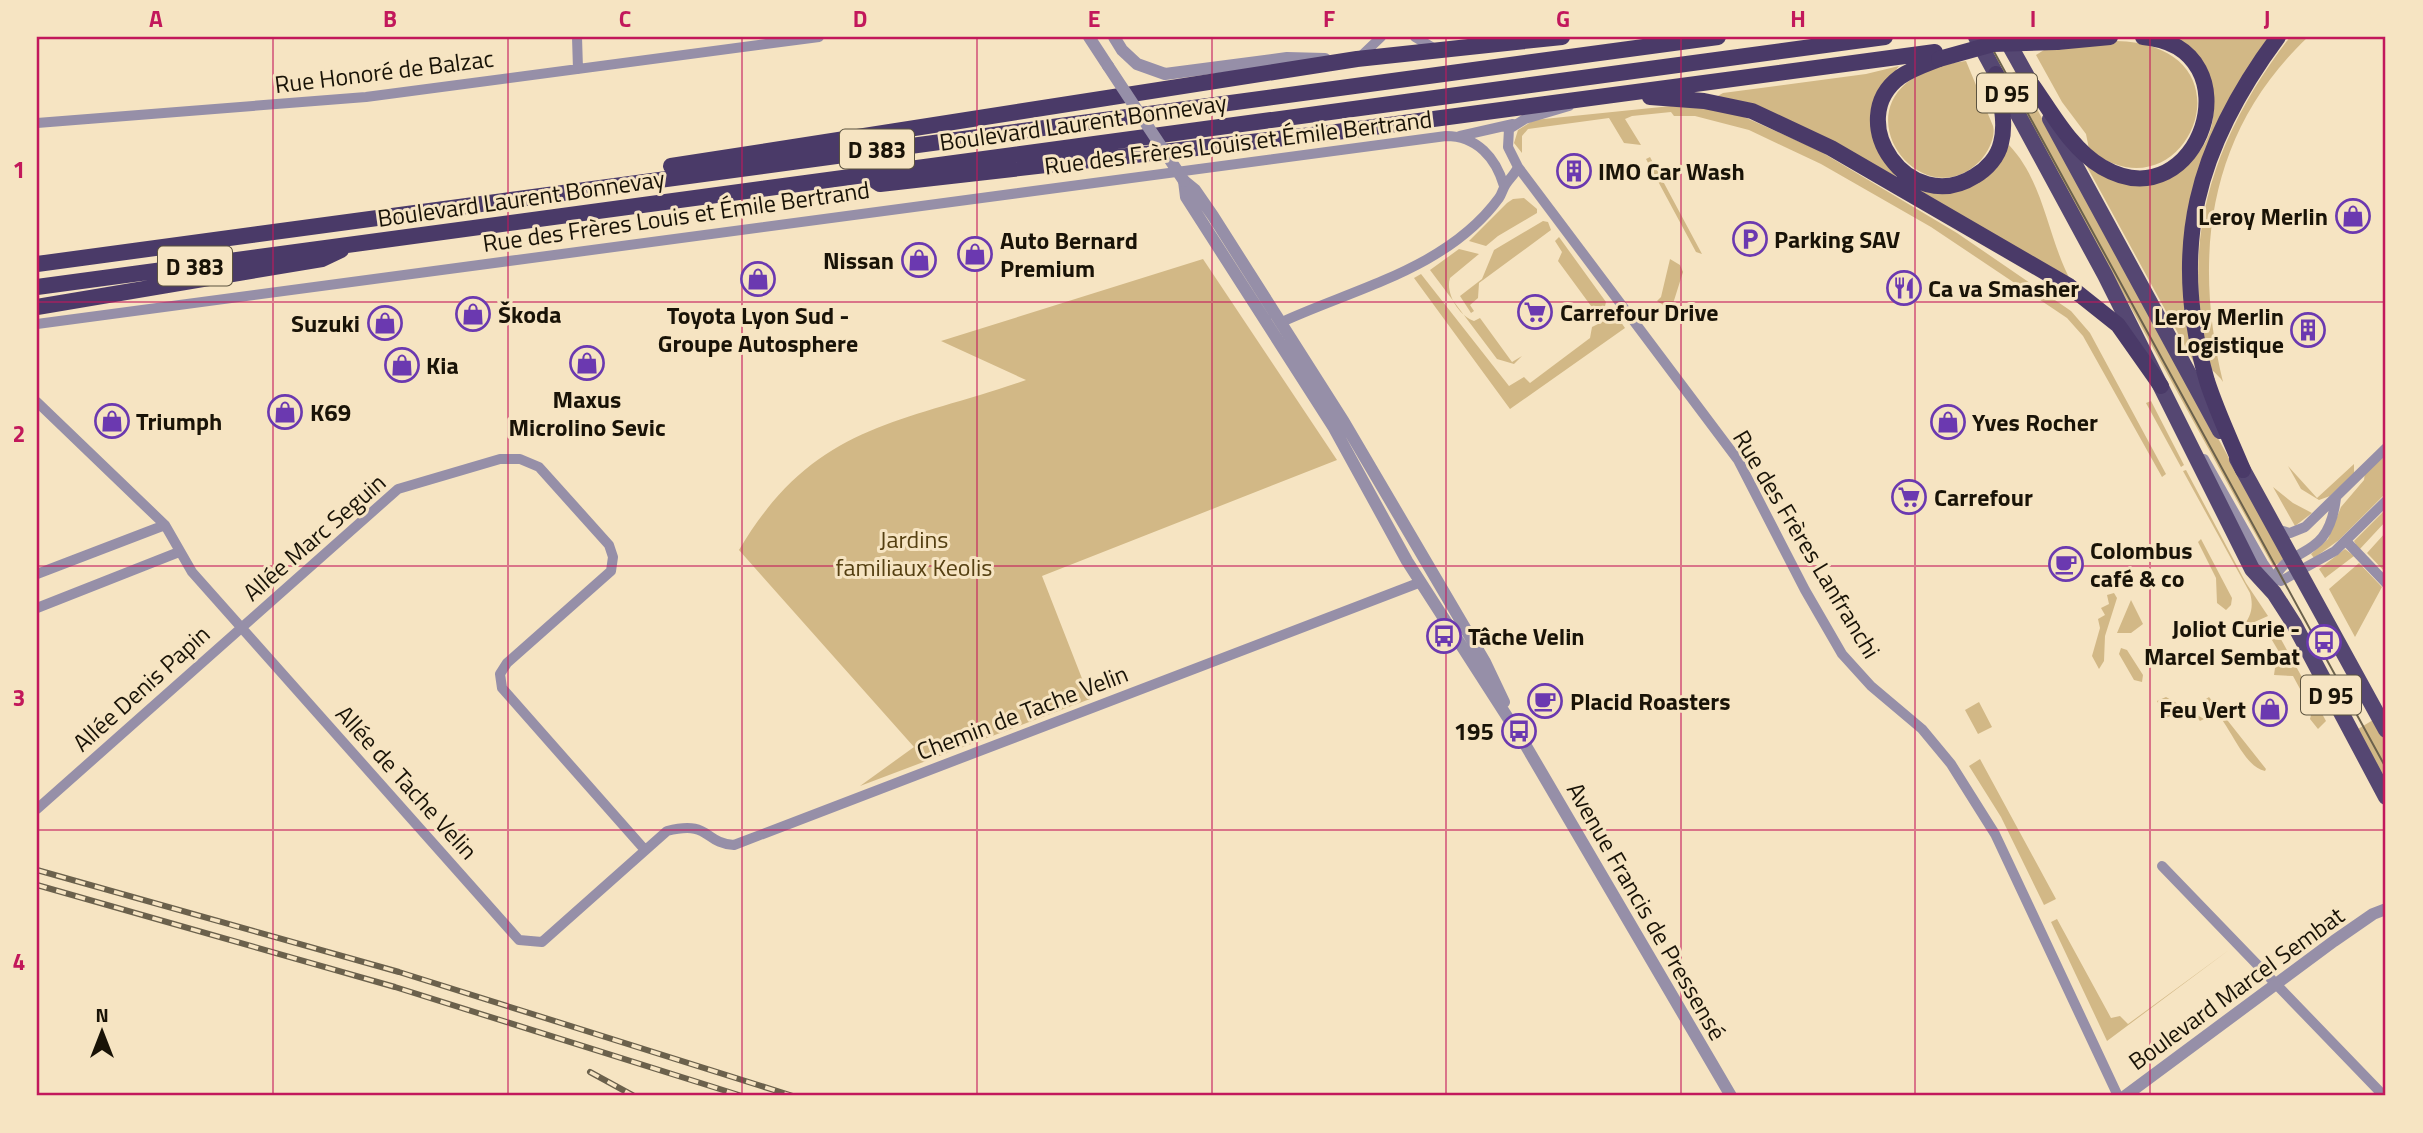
<svg xmlns="http://www.w3.org/2000/svg" width="2423" height="1133" viewBox="0 0 2423 1133" font-family="'Titillium Web',sans-serif">
	<style>
		.green { fill: #d2b886 }
		.lines { fill: none; stroke-linecap: round; stroke-linejoin: round }
		.minor { stroke: #968fa8; stroke-width: 10 }
		.tertiary { stroke: #968fa8; stroke-width: 12 }
		.primary { stroke: #554772; stroke-width: 16 }
		.trunk { stroke: #4a3a68; stroke-width: 16 }
		.tram { stroke: #6b614c; stroke-width: 2 }
		.rail-casing { stroke: #6b614c; stroke-width: 6 }
		.rail { stroke: #f6e4c2; stroke-width: 3.5; stroke-dasharray: 10; stroke-linecap: butt }
		.tertiary-bridge { stroke: #968fa8; stroke-width: 12 }
		.trunk-bridge { stroke: #4a3a68; stroke-width: 16 }
		.grid { fill: none; stroke: #c2185b; stroke-width: 2; stroke-opacity: 0.55 }
		.labels { text-anchor: middle; dominant-baseline: central; stroke-width: 6; stroke-linejoin: round; paint-order: stroke }
		.shield { fill: #f6e4c2; stroke: #5b523f; stroke-width: 2 }
		.shield-label { font-size: 23px; font-weight: bold; fill: #191307 }
		.street-label { font-size: 24px; fill: #191307; stroke: #f6e4c2 }
		.poi-label { font-size: 24px; font-weight: bold; fill: #191307; stroke: #f6e4c2; text-anchor: start }
		.park-label { font-size: 24px; fill: #554012; stroke: #f6e4c2 }
		.neatline { fill: none; stroke: #c2185b; stroke-width: 2.5 }
		.grid-label { font-size: 23px; text-anchor: middle; font-weight: bold; fill: #c2185b }
	</style>
	<rect width="100%" height="100%" fill="#f6e4c2"/>
	<path class="green" d="M2172,37H2272L2197,178V368L2085,163C2153,219 2249,144 2200,68C2191,55 2185,45 2172,37Z
		M2290,37H2308C2209,130 2192,254 2223,382C2220,377 2216,374 2212,370C2203,357 2201,313 2199,297C2192,198 2231,114 2290,37Z
		M2116,41C2263,45 2184,226 2089,149L2086,134L2062,102L2036,55L2044,50Z
		M1966,61L1993,126C1996,137 1988,152 1981,160C1916,228 1817,80 1966,61Z
		M1899,66L1878,95L1873,133L1878,151L1900,182L1716,97L1723,93L1866,74Z
		M2016,71L2285,560L2273,566L2004,77Z
		M1671,106L1708,108L1742,116L1818,150L1957,233L2071,311L2090,333L2166,474L2162,477L2083,336L2067,318L1931,227L1821,164L1749,130L1695,116H1674L1671,112L1632,116L1625,119L1641,145L1624,143L1609,118L1528,129L1522,136V153L1514,143L1518,130L1534,120Z
		M2009,145C2045,183 2047,238 2072,283L1917,189C1962,197 1987,186 2009,145Z
		M1650,157L1702,254L1696,252L1646,159Z
		M1524,198L1537,209V213L1498,236L1486,246L1469,241L1507,203L1513,199Z
		M1543,221L1548,222L1551,230L1479,283L1478,298L1470,305L1474,311L1471,313L1460,296L1482,279L1494,250Z
		M1559,237L1606,302L1605,306L1586,320L1594,310L1558,261L1562,252L1555,241Z
		M1459,249L1479,254L1450,278C1445,293 1459,316 1474,321L1480,318L1512,362L1522,356L1514,364L1497,359L1430,270Z
		M1203,259L1337,460L1042,576L1090,699L860,786L914,747L739,550C814,423 900,424 1026,380L941,341Z
		M1670,259L1680,265L1683,272L1671,310L1657,301L1661,297Z
		M1421,274L1509,386L1524,377L1530,383L1590,338L1592,327L1616,315L1625,328L1510,409L1414,278Z
		M2151,401L2184,465L2181,467L2146,403Z
		M2386,453V493L2339,540L2314,558L2311,554L2328,539L2341,507L2364,480L2365,472Z
		M2354,464V474L2330,496L2319,500L2301,489L2288,466L2317,498Z
		M2186,470L2246,583L2268,616L2241,628C2251,618 2254,607 2250,593L2183,471Z
		M2273,487L2293,503L2312,513L2295,526Z
		M2386,509V521L2359,550L2354,541Z
		M2386,532V573L2367,553Z
		M2201,539L2232,598L2231,605L2226,610L2217,603L2216,578L2198,542Z
		M2345,549L2354,556L2325,578L2319,569Z
		M2359,563L2382,587L2355,637L2329,589Z
		M2114,593L2117,598L2105,636L2104,661L2099,669L2092,656L2100,628L2098,619L2105,615L2101,608L2109,604L2107,595Z
		M2131,600L2143,624L2131,633H2117Z
		M2271,621L2326,721L2318,729L2310,719L2312,711L2293,676L2274,675L2275,668L2285,662L2263,625Z
		M2121,648L2127,650L2143,675L2142,682L2134,680L2119,654Z
		M2166,697L2204,719L2200,721L2193,712L2185,717L2181,711L2166,718L2157,701Z
		M2209,697L2266,769L2265,771C2240,766 2229,715 2203,701Z
		M1979,702L1992,727L1978,734L1965,710Z
		M2373,720L2386,740V783L2358,729Z
		M1980,759L2056,899L2044,905L2001,817L1969,766Z
		M2057,919L2111,1018L2120,1016L2128,1024L2229,950L2107,1041L2051,922Z"/>
	<g class="lines">
		<path class="minor" d="M577,37L578,69
			M1415,37L1435,49
			M1359,58L1381,37
			M1569,106L1525,119L1509,129L1508,147L1518,167L1738,460L1805,590L1842,654L1871,686L1922,729L1951,764L1995,834L2118,1096
			M37,123L366,97L819,37
			M1460,136L1513,124
			M1282,322C1356,288 1448,268 1499,198C1502,194 1503,188 1506,184C1510,178 1515,174 1518,167
			M37,324L1446,136C1477,136 1496,158 1504,186
			M37,402L165,525L192,572L519,940L542,942L667,831C711,820 703,843 734,845L1421,582
			M2204,459L2263,563L2274,579L2281,581L2335,551L2386,501
			M2276,529L2290,533L2305,527L2386,448
			M2346,541L2386,583
			M37,574L165,525
			M2273,582C2288,542 2328,565 2336,498
			M37,608L179,552
			M37,809L398,489L500,459H520L539,467L609,545L613,557L611,571L507,663L500,674L502,688L645,850
			M2162,866L2384,1096"/>
		<path class="tertiary" d="M1089,37L1108,66
			M1114,37L1122,50L1137,64L1165,74L1287,58L1325,59
			M1184,181L1186,197L1334,428L1407,561L1526,746L1731,1096
			M1184,181L1195,190L1213,216L1344,422L1485,662L1504,702
			M2125,1096L2334,941L2373,914L2386,909"/>
		<path class="primary" d="M1976,37L2105,275L2252,569L2274,593L2294,624L2386,797
			M2005,37L2038,96
			M2050,119L2220,431
			M2237,459L2386,730"/>
		<path class="trunk" d="M2057,42L2110,37
			M1939,59C1926,64 1911,69 1900,77C1842,120 1909,218 1975,176C1987,169 1998,157 2001,143C2007,121 1999,96 1996,74
			M2033,86C2052,113 2072,150 2102,167C2200,224 2258,47 2143,37
			M1650,97L1704,101L1752,111L1831,148L2069,286L2118,325L2161,386
			M671,166L1357,59L1562,37
			M865,174L880,184L1329,133L1935,52
			M37,264L1718,37
			M37,287L1885,37
			M37,307L322,259L341,250
			M2243,470C2231,441 2217,412 2207,381C2168,248 2197,146 2278,37"/>
		<path class="tram" d="M1986,37L2386,768"/>
		<g class="rail-casing">
			<path id="rail" d="M37,870L399,972L793,1096
				M37,885L395,987L742,1096
				M590,1072L634,1096"/>
		</g>
		<use href="#rail" class="rail"/>
		<path class="tertiary-bridge" d="M1108,66L1184,181"/>
		<path class="trunk-bridge" d="M1939,59L1993,44L2057,42"/>
	</g>
	<path class="grid" d="M273,37V1096M508,37V1096M742,37V1096M977,37V1096M1212,37V1096M1446,37V1096M1681,37V1096M1915,37V1096M2150,37V1096M37,302H2386M37,566H2386M37,830H2386"/>
	<defs>
		<g id="building-ring" transform="scale(1.75)"><circle r="9.5" fill="#f6e4c2" stroke="#6b39b0" stroke-width="1.5"/><path d="M-4-6H4V6H1V3H-1V6H-4ZM-2.5-4.3h1.7v1.8h-1.7ZM.8-4.3h1.7v1.8H.8ZM-2.5-1h1.7V.8h-1.7ZM.8-1h1.7V.8H.8Z" fill="#6b39b0"/></g>
		<g id="shop-ring" transform="scale(1.75)"><circle r="9.5" fill="#f6e4c2" stroke="#6b39b0" stroke-width="1.5"/><path d="M-5-2.5h2.3a2.7 3.5 0 0 1 5.4 0H5L5.5 6h-11ZM-1.5-2.5h3a1.5 2.3 0 0 0-3 0Z" fill="#6b39b0"/></g>
		<g id="parking-ring" transform="scale(1.75)"><circle r="9.5" fill="#f6e4c2" stroke="#6b39b0" stroke-width="1.5"/><path d="M-3.5-5.5H1a3.5 3.5 0 0 1 0 7H-1V5.5H-3.5ZM-1-3.4V-.6H.8a1.4 1.4 0 0 0 0-2.8Z" fill="#6b39b0"/></g>
		<g id="restaurant-ring" transform="scale(1.75)"><circle r="9.5" fill="#f6e4c2" stroke="#6b39b0" stroke-width="1.5"/><path d="M-5-6h1v4h1v-4h1v4h1v-4h1v5L-1.5 .5V6h-2V.5L-5-1ZM5-6V6H3V1.5H1.5Q1.5-4 5-6Z" fill="#6b39b0"/></g>
		<g id="supermarket-ring" transform="scale(1.75)"><circle r="9.5" fill="#f6e4c2" stroke="#6b39b0" stroke-width="1.5"/><path d="M-6-5.5h2.5l.6 2H6L4.5 2H-2.5L-4.4-4H-6ZM-1.5 3.2a1.3 1.3 0 1 0 .1 0ZM3 3.2a1.3 1.3 0 1 0 .1 0Z" fill="#6b39b0"/></g>
		<g id="cafe-ring" transform="scale(1.75)"><circle r="9.5" fill="#f6e4c2" stroke="#6b39b0" stroke-width="1.5"/><path d="M-5.5-4.5H6V0H3Q3 3.5 0 3.5H-2.5Q-5.5 3.5-5.5 0ZM3-3.2v2h1.7v-2ZM-6 4.5H4V6H-6Z" fill="#6b39b0"/></g>
		<g id="bus-ring" transform="scale(1.75)"><circle r="9.5" fill="#f6e4c2" stroke="#6b39b0" stroke-width="1.5"/><path d="M-5-6H5V4H4V6H2V4H-2V6H-4V4H-5ZM-3.5-4V0h7V-4ZM-3.5 1.2v1.5H-2V1.2ZM2 1.2v1.5H3.5V1.2Z" fill="#6b39b0"/></g>
	</defs>
	<g fill-rule="evenodd">
		<use href="#building-ring" x="1574" y="171"/>
		<use href="#shop-ring" x="2353" y="216"/>
		<use href="#parking-ring" x="1750" y="239"/>
		<use href="#shop-ring" x="975" y="254"/>
		<use href="#shop-ring" x="919" y="260"/>
		<use href="#shop-ring" x="758" y="279"/>
		<use href="#restaurant-ring" x="1904" y="288"/>
		<use href="#supermarket-ring" x="1535" y="312"/>
		<use href="#shop-ring" x="473" y="314"/>
		<use href="#shop-ring" x="385" y="323"/>
		<use href="#building-ring" x="2308" y="330"/>
		<use href="#shop-ring" x="587" y="363"/>
		<use href="#shop-ring" x="402" y="365"/>
		<use href="#shop-ring" x="285" y="412"/>
		<use href="#shop-ring" x="112" y="421"/>
		<use href="#shop-ring" x="1948" y="422"/>
		<use href="#supermarket-ring" x="1909" y="497"/>
		<use href="#cafe-ring" x="2066" y="564"/>
		<use href="#bus-ring" x="1444" y="636"/>
		<use href="#bus-ring" x="2324" y="642"/>
		<use href="#cafe-ring" x="1545" y="701"/>
		<use href="#shop-ring" x="2270" y="709"/>
		<use href="#bus-ring" x="1519" y="731"/>
	</g>
	<g class="labels">
		<g class="shield">
			<rect x="1977" y="73.5" width="60" height="39" rx="5"/>
			<rect x="840" y="129.5" width="74" height="39" rx="5"/>
			<rect x="158" y="246.5" width="74" height="39" rx="5"/>
			<rect x="2301" y="675.5" width="60" height="39" rx="5"/>
		</g>
		<g class="shield-label">
			<text x="2007" y="93">D 95</text>
			<text x="877" y="149">D 383</text>
			<text x="195" y="266">D 383</text>
			<text x="2331" y="695">D 95</text>
		</g>
		<g class="street-label">
			<text transform="translate(384 71) rotate(-7)">Rue Honoré de Balzac</text>
			<text transform="translate(1083 122) rotate(-8)">Boulevard Laurent Bonnevay</text>
			<text transform="translate(1238 142) rotate(-7)">Rue des Frères Louis et Émile Bertrand</text>
			<text transform="translate(521 198) rotate(-8)">Boulevard Laurent Bonnevay</text>
			<text transform="translate(676 216) rotate(-8)">Rue des Frères Louis et Émile Bertrand</text>
			<text transform="translate(314 537) rotate(-41)">Allée Marc Seguin</text>
			<text transform="translate(1807 544) rotate(59)">Rue des Frères Lanfranchi</text>
			<text transform="translate(141 688) rotate(-42)">Allée Denis Papin</text>
			<text transform="translate(1022 712) rotate(-21)">Chemin de Tache Velin</text>
			<text transform="translate(407 782) rotate(48)">Allée de Tache Velin</text>
			<text transform="translate(1647 911) rotate(60)">Avenue Francis de Pressensé</text>
			<text transform="translate(2236 988) rotate(-36)">Boulevard Marcel Sembat</text>
		</g>
		<g class="poi-label">
			<text x="1598" y="171">IMO Car Wash</text>
			<text x="2328" y="216" text-anchor="end">Leroy Merlin</text>
			<text x="1774" y="239">Parking SAV</text>
			<text x="1000" y="240">Auto Bernard<tspan x="1000" dy="28">Premium</tspan></text>
			<text x="894" y="260" text-anchor="end">Nissan</text>
			<text x="1928" y="288">Ca va Smasher</text>
			<text x="1560" y="312">Carrefour Drive</text>
			<text x="498" y="314">Škoda</text>
			<text x="758" y="315" text-anchor="middle">Toyota Lyon Sud -<tspan x="758" dy="28">Groupe Autosphere</tspan></text>
			<text x="2284" y="316" text-anchor="end">Leroy Merlin<tspan x="2284" dy="28">Logistique</tspan></text>
			<text x="360" y="323" text-anchor="end">Suzuki</text>
			<text x="426" y="365">Kia</text>
			<text x="587" y="399" text-anchor="middle">Maxus<tspan x="587" dy="28">Microlino Sevic</tspan></text>
			<text x="310" y="412">K69</text>
			<text x="136" y="421">Triumph</text>
			<text x="1972" y="422">Yves Rocher</text>
			<text x="1934" y="497">Carrefour</text>
			<text x="2090" y="550">Colombus<tspan x="2090" dy="28">café &amp; co</tspan></text>
			<text x="2300" y="628" text-anchor="end">Joliot Curie -<tspan x="2300" dy="28">Marcel Sembat</tspan></text>
			<text x="1468" y="636">Tâche Velin</text>
			<text x="1570" y="701">Placid Roasters</text>
			<text x="2246" y="709" text-anchor="end">Feu Vert</text>
			<text x="1494" y="731" text-anchor="end">195</text>
		</g>
		<g class="park-label">
			<text x="914" y="539">Jardins<tspan x="914" dy="28">familiaux Keolis</tspan></text>
		</g>
	</g>
	<rect width="2423" height="1133" fill="none" stroke="#f6e4c2" stroke-width="77"/>
	<g transform="translate(102 1032)" stroke="#f6e4c2" stroke-width="5" paint-order="stroke">
	<path d="M0-5L12 26L0 18L-12 26Z" fill="#191307"/>
	<text y="-10" font-size="19" font-weight="bold" text-anchor="middle" fill="#191307">N</text>
	</g>
	<rect x="38" y="38" width="2346" height="1056" class="neatline"/>
	<g class="grid-label">
		<text x="156" y="27">A</text>
		<text x="390" y="27">B</text>
		<text x="625" y="27">C</text>
		<text x="860" y="27">D</text>
		<text x="1094" y="27">E</text>
		<text x="1329" y="27">F</text>
		<text x="1563" y="27">G</text>
		<text x="1798" y="27">H</text>
		<text x="2033" y="27">I</text>
		<text x="2267" y="27">J</text>
		<text x="19" y="178">1</text>
		<text x="19" y="442">2</text>
		<text x="19" y="706">3</text>
		<text x="19" y="970">4</text>
	</g>
</svg>
